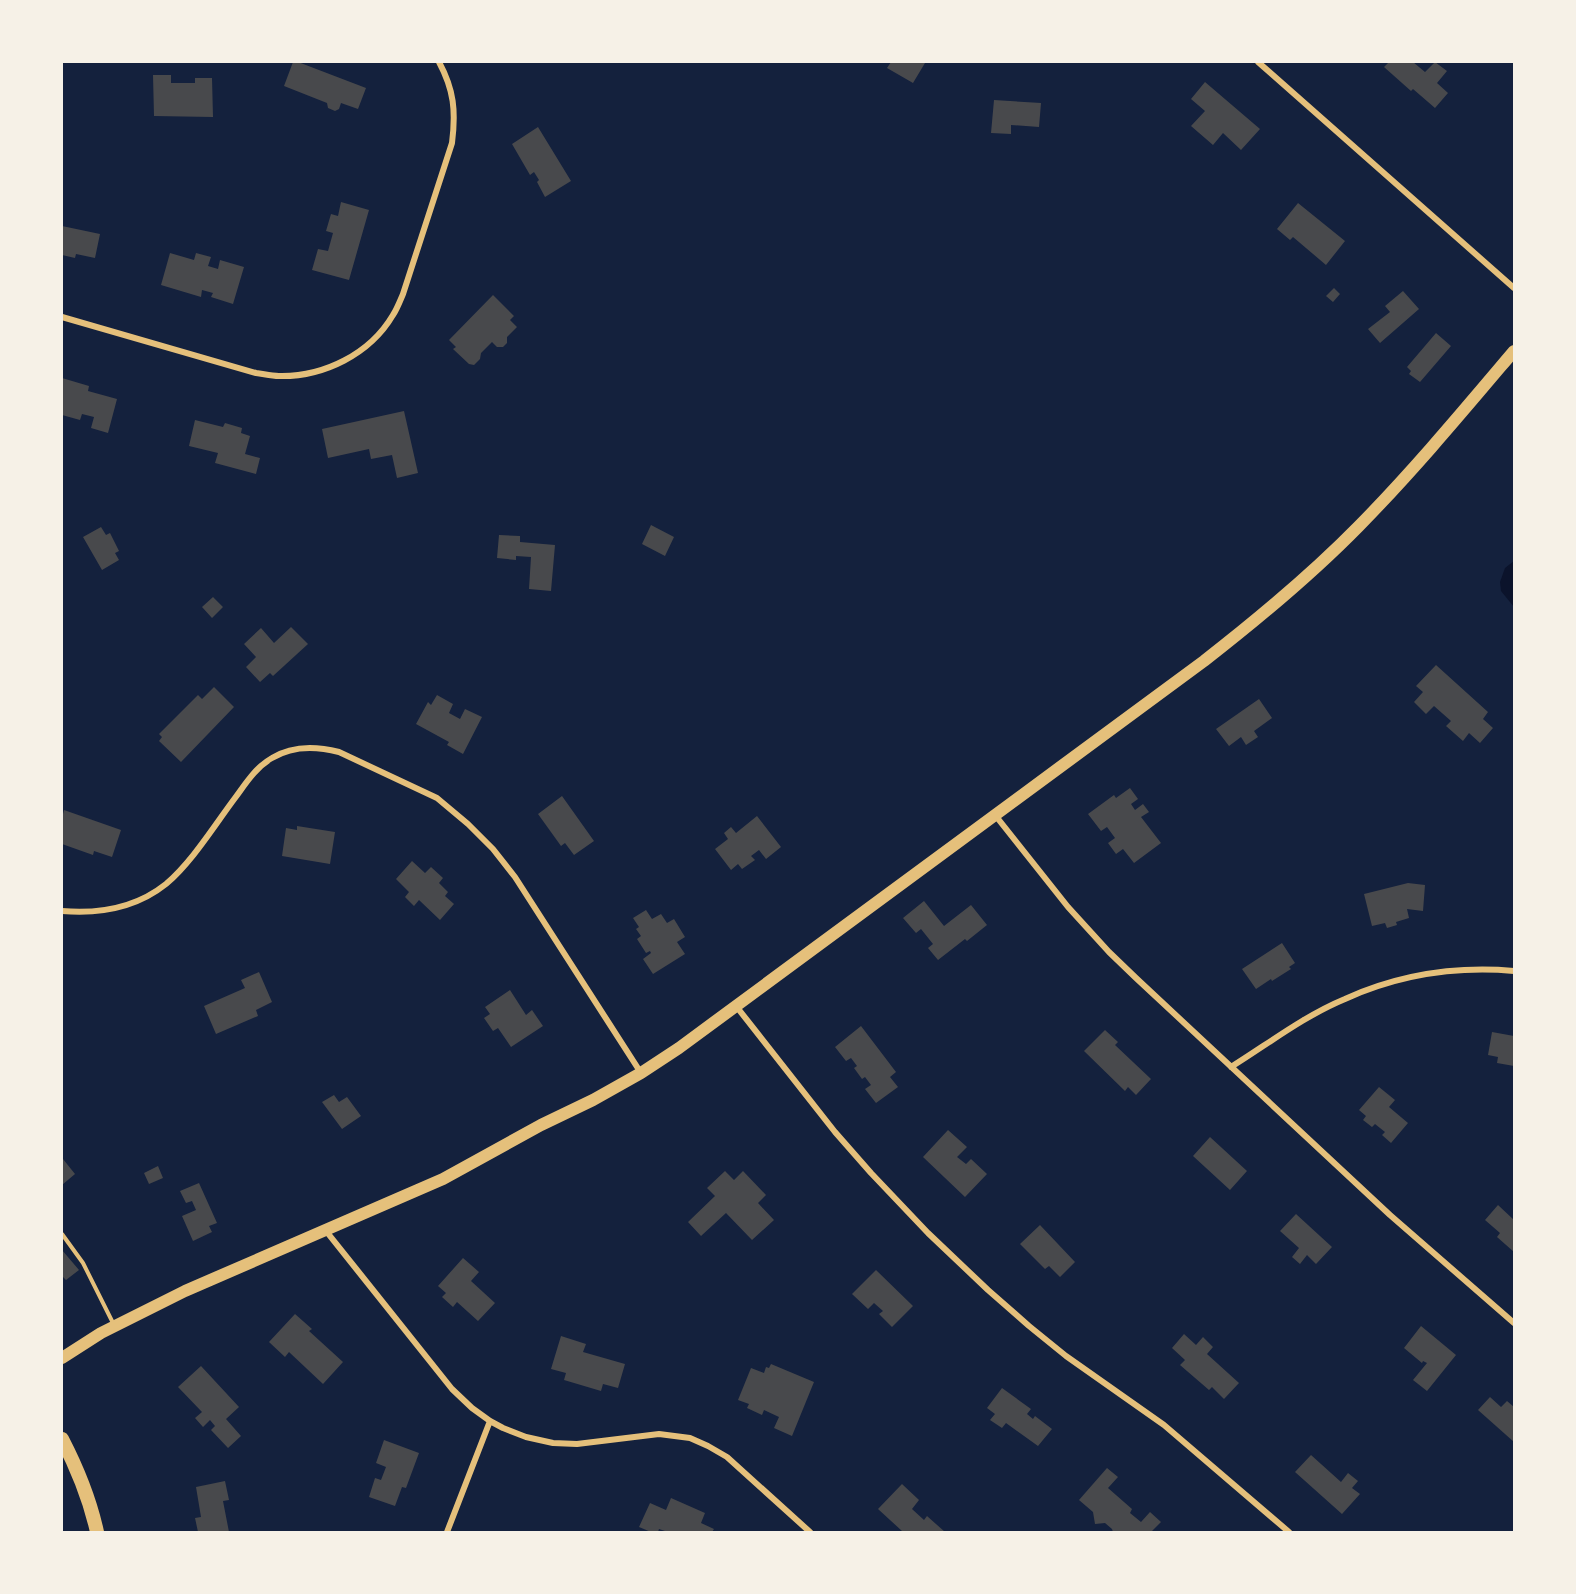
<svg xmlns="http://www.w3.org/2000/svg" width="1576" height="1594" viewBox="0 0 1576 1594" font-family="Poppins,sans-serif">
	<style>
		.water { fill: #0b132b }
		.building { fill: #48494c }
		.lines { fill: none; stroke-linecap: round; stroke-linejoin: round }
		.service { stroke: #e5c07b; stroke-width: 4 }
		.minor { stroke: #e5c07b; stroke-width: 6 }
		.primary { stroke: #e5c07b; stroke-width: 12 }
		.trunk { stroke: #e5c07b; stroke-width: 14 }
	</style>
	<rect width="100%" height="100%" fill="#14213d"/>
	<path class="water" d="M1514,561V607L1501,591L1500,582L1505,568Z"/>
	<path class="building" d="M293,62H298L366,88L358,109L341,103L339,109L335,111L328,108L327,103L284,86Z
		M891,62H922L925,63L913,83L887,68Z
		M1389,62H1413L1425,72L1435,62L1447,71L1437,83L1448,93L1435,108L1413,89L1411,91L1384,67Z
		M153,75H171V83H195V78H212L213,117L154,116Z
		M1205,82L1260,129L1241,150L1223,133L1213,145L1191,126L1205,111L1191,99Z
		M994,100L1041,103L1039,127L1011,125V134L991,133Z
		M538,127L571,181L545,197L537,182L539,180L534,172L530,175L512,144Z
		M341,202L369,210L349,280L312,270L318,249L328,251L333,233L326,231L331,214L338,216Z
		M1298,203L1345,241L1326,265L1293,237L1290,240L1277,229Z
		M62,226L100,234L95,258L76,254L75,258L62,255Z
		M170,253L194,260L196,253L211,257L208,266L218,269L220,260L244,267L233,304L211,297L213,293L202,290L201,297L161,285Z
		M1334,288L1340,294L1333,302L1326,296Z
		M1403,291L1419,309L1380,343L1368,329L1390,312L1385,306Z
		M493,295L514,316L510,320L517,327L507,337V343L503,347H497L492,342L481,353L480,359L474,365L469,364L453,349L456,347L449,340Z
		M1436,333L1451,346L1420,382L1409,374L1411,371L1407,367Z
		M62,378L89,386L88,391L117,399L108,433L91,428L94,417L82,414L80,420L62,415Z
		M404,411L418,473L397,478L392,455L371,459L369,449L328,458L322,429Z
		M195,420L223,427L225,423L242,428L241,433L250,436L245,454L260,458L256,474L215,463L218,453L189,446Z
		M651,525L674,537L665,556L642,544Z
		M101,527L106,535L110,533L119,551L115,553L119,560L102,570L83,537Z
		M499,535L520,536V542L555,545L551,591L529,589L531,557L516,556V560L497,558Z
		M213,597L223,607L212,618L202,607Z
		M291,627L308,644L273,676L270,673L260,682L246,667L256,657L244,644L261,628L274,643Z
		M1436,665L1488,712L1483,719L1493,728L1480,743L1469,733L1463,741L1446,726L1451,721L1434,706L1426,714L1414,702L1423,692L1416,686Z
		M214,687L234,707L181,762L159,741L162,737L159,734L198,695L202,699Z
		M437,695L453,704L449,713L460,719L465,709L482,717L463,754L447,745L449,742L416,724L428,702L431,705Z
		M1259,699L1272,718L1254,731L1258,737L1246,745L1241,737L1229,746L1216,729Z
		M1130,788L1138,799L1131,804L1135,810L1143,804L1149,812L1141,817L1161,843L1134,863L1123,849L1116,854L1108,843L1115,838L1107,827L1101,831L1088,814L1114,795L1116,798Z
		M562,796L594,841L574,855L565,843L561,846L538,814Z
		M64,810L121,830L112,857L94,851L93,855L62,844V818Z
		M757,816L781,847L766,859L759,850L751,856L755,860L742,869L738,864L731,870L715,849L728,839L724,833L731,827L736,833Z
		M297,826L335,832L330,864L282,856L286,828L297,830Z
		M412,861L425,873L431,867L443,878L439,883L448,892L445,896L454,904L440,920L419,900L414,906L405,897L409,892L396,879Z
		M1408,883L1425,885L1423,911L1407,909L1409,918L1396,922L1397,925L1387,928L1385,923L1372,926L1364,894Z
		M924,901L944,926L971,905L987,925L967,941L965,939L938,960L928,948L933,944L921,929L916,933L903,918Z
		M646,910L652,919L661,914L667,923L674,919L685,937L677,942L685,954L653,974L643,959L651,953L650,951L646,953L637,939L641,936L636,929L639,927L633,918Z
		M1282,943L1295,963L1289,967L1291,969L1272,981L1271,979L1256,989L1242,969Z
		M259,972L272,1002L256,1010L258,1016L216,1034L204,1006L245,988L241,980Z
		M510,990L526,1015L532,1010L543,1026L511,1047L498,1028L493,1031L484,1018L490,1014L485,1007Z
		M861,1026L896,1072L890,1077L898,1087L876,1103L865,1089L871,1085L865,1077L862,1079L854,1068L857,1066L851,1058L846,1061L835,1047Z
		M1105,1030L1118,1042L1115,1045L1151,1079L1136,1095L1128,1087L1125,1091L1084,1051Z
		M1492,1032L1514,1036V1066L1497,1063L1498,1057L1488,1055Z
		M1379,1087L1395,1100L1389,1107L1408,1123L1391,1143L1382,1135L1385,1132L1375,1124L1372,1127L1363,1120L1366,1116L1359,1110Z
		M334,1095L339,1102L347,1097L361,1116L342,1129L322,1102Z
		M948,1130L967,1147L957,1157L966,1164L971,1159L987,1174L965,1197L923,1157Z
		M1210,1137L1247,1171L1230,1190L1193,1156Z
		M63,1159L75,1174L62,1185V1160Z
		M158,1166L163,1178L149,1184L144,1173Z
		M725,1171L734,1180L743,1171L766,1195L758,1203L774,1220L752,1240L726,1213L701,1236L688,1222L715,1196L707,1188Z
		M199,1183L217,1223L209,1226L212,1232L193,1241L182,1216L196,1210L192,1201L186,1203L180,1191Z
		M1498,1205L1514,1220V1252L1497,1237L1500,1233L1485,1220Z
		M1296,1214L1332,1247L1316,1264L1307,1255L1300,1264L1292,1257L1299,1248L1280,1231Z
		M1040,1225L1075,1262L1060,1277L1049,1266L1045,1269L1020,1244Z
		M62,1250L79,1270L66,1280L63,1277L62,1278Z
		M463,1258L479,1272L471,1281L495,1303L478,1321L457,1302L453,1307L442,1297L446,1293L438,1286Z
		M876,1270L913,1306L892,1327L879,1314L883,1311L874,1303L868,1309L852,1294Z
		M295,1314L312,1329L309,1331L343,1362L323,1384L289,1352L285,1357L269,1342Z
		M1421,1326L1456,1355L1427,1391L1413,1380L1427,1363L1423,1361L1422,1363L1404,1348Z
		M1184,1334L1196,1345L1203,1337L1213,1347L1207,1354L1239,1383L1224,1399L1212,1387L1209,1390L1180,1365L1185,1360L1172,1348Z
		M561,1336L586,1344L583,1352L625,1364L618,1388L603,1384L601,1391L564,1380L566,1373L551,1369Z
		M771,1364L814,1382L792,1436L774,1428L779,1417L764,1410L762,1415L747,1408L749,1404L738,1400L751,1368L764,1373L766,1367L769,1368Z
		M201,1366L239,1407L226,1419L241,1436L228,1448L211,1430L215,1426L210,1420L203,1427L195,1418L202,1412L178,1387Z
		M1002,1388L1031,1409L1027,1414L1033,1419L1035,1416L1052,1429L1038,1446L1006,1423L1002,1428L990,1420L995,1414L987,1408Z
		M1490,1397L1501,1407L1507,1401L1514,1407V1442L1478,1410Z
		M384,1440L419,1453L406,1488L402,1487L395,1506L369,1497L375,1478L381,1480L386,1467L376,1463Z
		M1311,1455L1341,1482L1348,1473L1358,1481L1352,1488L1360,1494L1342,1514L1295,1472Z
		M1107,1468L1118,1477L1108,1488L1132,1509L1130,1513L1141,1522L1150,1512L1161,1522L1151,1532H1113L1112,1529L1105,1523L1095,1524L1093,1512L1079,1500Z
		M225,1481L229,1500L223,1501L229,1532H198L195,1518L201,1517L196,1487Z
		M902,1484L919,1500L912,1509L924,1520L927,1516L945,1532H900L902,1531L878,1509Z
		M671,1498L705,1513L701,1523L714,1529L712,1532H668L659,1529L658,1532H651L639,1527L650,1503L666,1510Z"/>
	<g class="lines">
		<path class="service" d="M62,1234L83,1263L114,1325"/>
		<path class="minor" d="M1258,62L1514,288
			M62,317L256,373C264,374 271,376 279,376C324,377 370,354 393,315C397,309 400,301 403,294L452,143C456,111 454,90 439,62
			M995,815L1068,907L1109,952L1136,978L1390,1215L1514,1323
			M62,911C98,914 136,908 166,884C192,862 214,826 235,798C246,783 256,767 272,758C293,745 316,746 339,752L437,798L468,824L493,849L515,877L641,1073
			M736,1006L835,1132L871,1173L928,1233L988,1290L1029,1326L1066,1356L1164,1425L1289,1532
			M1231,1067C1268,1044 1304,1016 1345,999C1398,975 1456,966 1514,971
			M326,1231L452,1389L472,1408L490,1421L503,1428L526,1437L553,1443L577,1444L659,1434L690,1438L708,1446L727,1457L810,1532
			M447,1532L490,1421"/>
		<path class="primary" d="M62,1358L101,1333L185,1291L443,1179L541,1125L593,1100L641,1073L679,1048L1204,661C1258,619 1311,575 1359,526C1414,470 1464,410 1514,351"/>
		<path class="trunk" d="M62,1439C77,1468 90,1500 97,1532"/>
	</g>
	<rect width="1576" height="1594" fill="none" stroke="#f6f1e7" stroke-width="126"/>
</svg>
